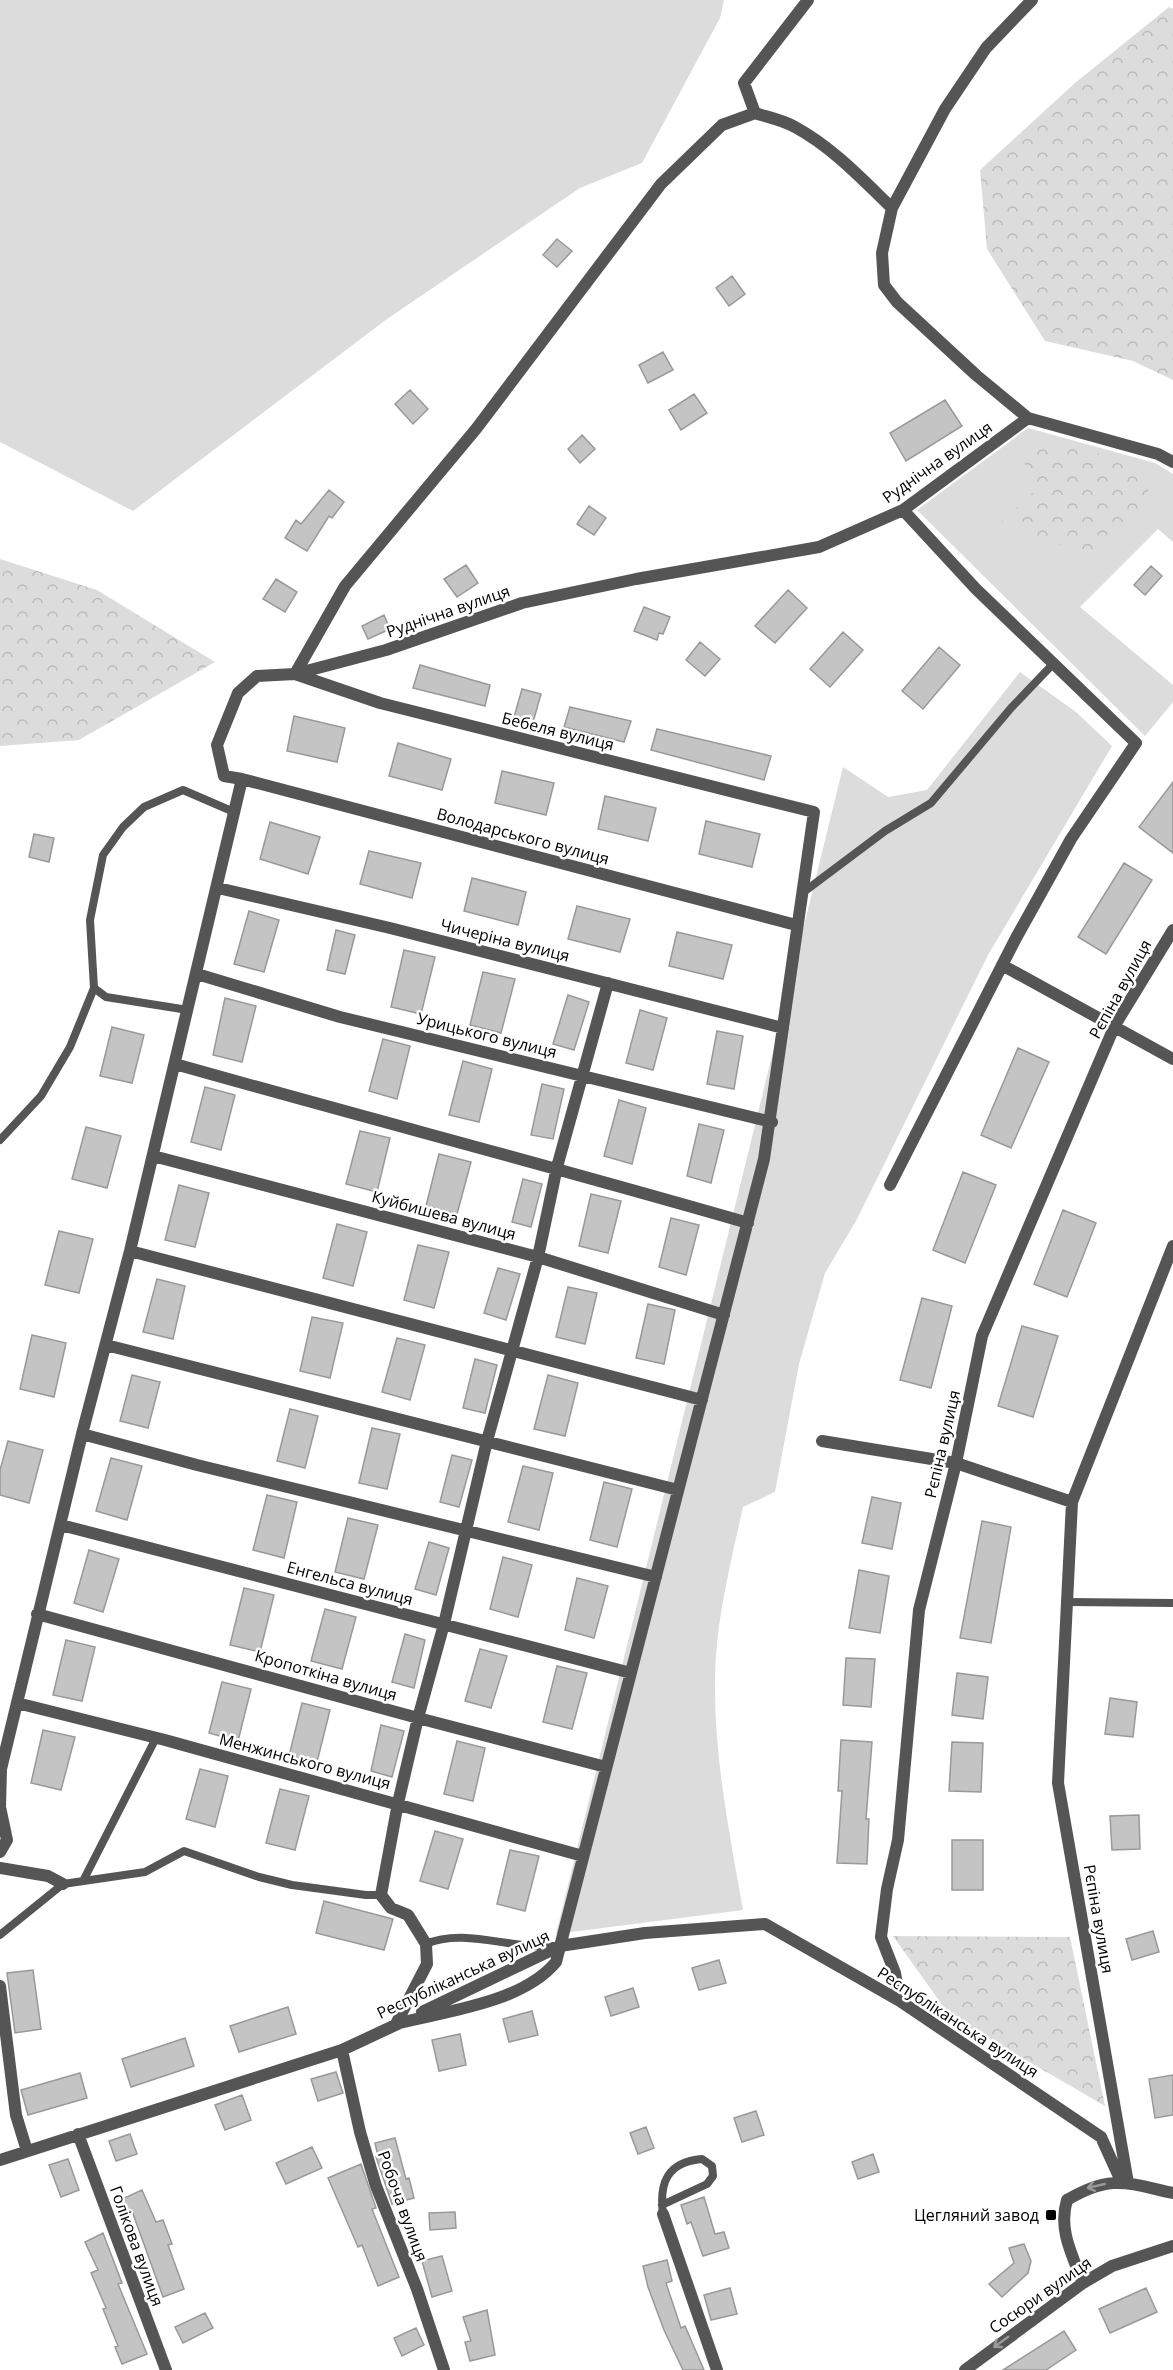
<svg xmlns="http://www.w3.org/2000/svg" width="1173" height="2370" viewBox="0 0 1173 2370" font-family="'Open Sans',sans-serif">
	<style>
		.grass { fill: #dcdcdc }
		.forest { fill: url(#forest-crowns) }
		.building { fill: #c4c4c4; stroke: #999; stroke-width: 1.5 }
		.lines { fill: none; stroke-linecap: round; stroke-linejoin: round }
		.service { stroke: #555; stroke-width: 8 }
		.minor { stroke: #555; stroke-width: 12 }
		.oneway { stroke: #999 }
		.poi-dot { fill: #000; stroke: #fff; stroke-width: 2 }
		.labels { text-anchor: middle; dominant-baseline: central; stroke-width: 5; stroke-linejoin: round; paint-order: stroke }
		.street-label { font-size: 16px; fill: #000; stroke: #fff }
		.poi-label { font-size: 16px; fill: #000; stroke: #fff; text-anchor: end }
	</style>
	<defs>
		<pattern id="forest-crowns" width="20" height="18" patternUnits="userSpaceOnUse" patternTransform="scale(1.5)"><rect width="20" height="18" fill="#dcdcdc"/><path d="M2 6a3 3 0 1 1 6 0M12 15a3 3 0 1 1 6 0" fill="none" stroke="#bbb"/></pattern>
	</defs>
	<rect width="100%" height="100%" fill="#fff"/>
	<path class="grass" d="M0,0H724L720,18L642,163L580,188L387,319L133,511L0,442Z
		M1028,428L1155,463L1173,474V542L1158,529L1080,607L1173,685V702L1145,736L917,510Z
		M1020,672L1076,712L1112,746L988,955L856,1221L825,1273L799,1364L775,1492L743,1507C730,1566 714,1627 715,1688C715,1763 730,1836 743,1910L556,1934L843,767L888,797L927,790Z"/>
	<path class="forest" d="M1169,7L1173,9V380L1133,361L1045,341L987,249L980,170L1075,83Z
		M1034,444L1094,451L1154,480L1127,529L1090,555L999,524L1040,486L1022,460Z
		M0,559L97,590L215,662L79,740L0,746Z
		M893,1936L1070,1937L1105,2106L950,2016Z"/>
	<path class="building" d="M557,239L572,251L557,267L543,255Z
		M732,276L745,294L729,306L716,288Z
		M663,352L673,370L648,383L639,365Z
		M410,390L428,409L413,424L395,404Z
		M694,394L707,413L681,430L669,410Z
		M945,400L962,426L906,461L890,433Z
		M582,435L595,449L580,463L568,449Z
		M329,490L344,502L332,518L329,516L307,551L285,538L296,520L301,524Z
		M589,506L606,518L594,535L577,524Z
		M466,565L478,583L457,597L444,579Z
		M1151,566L1162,576L1145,595L1134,585Z
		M276,579L297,592L285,612L263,599Z
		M788,590L807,608L775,643L755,626Z
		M644,607L670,617L663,634L659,633L657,640L634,631Z
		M384,615L390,629L368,639L362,626Z
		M843,632L863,650L830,687L810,669Z
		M700,642L720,659L705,676L686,660Z
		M939,647L960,665L923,709L902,691Z
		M420,665L490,685L485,706L413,688Z
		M522,689L541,694L533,722L514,717Z
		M570,707L631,721L624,742L564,727Z
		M294,716L345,728L337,762L287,751Z
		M657,729L771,756L764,780L651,750Z
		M398,743L451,759L442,790L389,776Z
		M502,771L554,783L546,815L495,803Z
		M1173,782V853L1139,827Z
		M605,796L656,808L648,841L598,829Z
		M706,821L760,834L752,867L699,854Z
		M270,822L320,837L308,874L260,859Z
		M34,834L54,838L49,862L29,857Z
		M369,851L421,863L412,898L360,884Z
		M1124,863L1152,880L1106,954L1078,937Z
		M472,878L526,892L518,925L464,911Z
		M577,906L630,919L620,952L568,939Z
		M249,911L279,920L264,972L234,964Z
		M336,930L355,935L345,974L327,970Z
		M677,932L732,945L723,979L669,966Z
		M404,950L435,957L421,1014L391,1007Z
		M483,972L515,979L501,1033L470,1025Z
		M568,995L589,1002L574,1050L553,1044Z
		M225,998L256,1006L242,1062L213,1055Z
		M640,1010L667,1018L653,1070L626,1063Z
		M112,1027L144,1035L132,1083L100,1076Z
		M717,1031L743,1036L734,1089L707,1084Z
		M383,1039L410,1046L397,1099L369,1091Z
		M1018,1048L1049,1062L1011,1148L981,1135Z
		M463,1061L492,1069L479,1122L449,1115Z
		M542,1084L564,1089L553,1139L531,1135Z
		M205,1087L235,1095L221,1150L191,1142Z
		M619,1100L646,1108L632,1164L604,1156Z
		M699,1124L724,1130L711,1183L687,1176Z
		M86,1127L121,1136L107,1188L72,1179Z
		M360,1131L390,1138L377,1192L346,1184Z
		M439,1154L471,1162L457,1214L426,1206Z
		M963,1172L996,1185L965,1263L933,1250Z
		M523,1179L542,1184L531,1227L512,1222Z
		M179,1185L209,1193L195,1247L165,1240Z
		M591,1194L621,1201L608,1253L579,1246Z
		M1063,1210L1096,1223L1067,1297L1034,1284Z
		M671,1218L699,1225L686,1275L659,1267Z
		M337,1224L367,1232L353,1286L323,1278Z
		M59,1231L93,1239L79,1293L45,1285Z
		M418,1245L449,1252L434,1308L404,1300Z
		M498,1268L520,1274L506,1320L484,1313Z
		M157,1279L185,1286L173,1339L143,1332Z
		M568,1287L597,1293L585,1344L556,1337Z
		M922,1298L952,1306L931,1388L900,1380Z
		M648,1304L675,1310L664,1364L636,1358Z
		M312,1317L343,1323L330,1378L300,1371Z
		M1022,1326L1058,1336L1033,1417L998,1406Z
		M32,1335L66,1343L54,1397L20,1389Z
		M397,1338L425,1345L410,1400L382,1392Z
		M475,1359L497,1365L485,1413L463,1408Z
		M132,1375L160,1382L148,1428L120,1421Z
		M548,1375L578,1383L565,1436L534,1429Z
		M290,1409L318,1416L305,1468L277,1461Z
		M372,1428L400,1434L387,1489L359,1483Z
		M8,1441L43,1450L29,1503L0,1495V1470Z
		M452,1455L472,1460L459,1507L440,1502Z
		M111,1458L142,1466L127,1520L96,1511Z
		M523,1466L553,1473L539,1530L508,1522Z
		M604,1482L632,1489L617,1547L590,1540Z
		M267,1495L297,1502L284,1558L253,1550Z
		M872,1497L901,1503L892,1549L862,1543Z
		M348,1518L378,1525L364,1579L335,1572Z
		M982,1521L1011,1527L991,1643L960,1638Z
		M429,1542L449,1548L436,1595L415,1589Z
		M89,1550L119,1559L103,1612L74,1603Z
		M503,1557L532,1565L518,1617L490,1609Z
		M859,1570L889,1576L880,1633L849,1628Z
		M577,1578L608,1586L594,1638L565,1630Z
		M244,1588L274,1595L260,1652L230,1645Z
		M325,1609L356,1617L342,1669L311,1661Z
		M405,1634L425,1640L414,1688L392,1682Z
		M66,1640L95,1647L82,1701L53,1695Z
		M480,1649L507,1656L491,1708L465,1701Z
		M846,1658L875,1659L871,1707L843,1705Z
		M557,1666L587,1673L572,1729L543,1722Z
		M957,1673L988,1677L983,1719L952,1715Z
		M222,1682L251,1689L238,1741L209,1733Z
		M1110,1698L1137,1702L1133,1737L1105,1734Z
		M302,1703L330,1710L317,1762L289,1756Z
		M381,1725L404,1731L392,1777L371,1771Z
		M43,1730L75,1737L61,1790L31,1783Z
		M841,1740L872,1742L866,1819H869L867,1864L837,1863L842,1791H838Z
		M457,1741L485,1748L473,1801L444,1794Z
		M952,1742L983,1743L981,1792L949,1791Z
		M200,1769L228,1776L215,1827L186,1819Z
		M280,1789L309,1796L295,1850L266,1843Z
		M1139,1815L1140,1849L1112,1850L1110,1816Z
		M435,1831L463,1839L448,1889L420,1881Z
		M952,1840H983V1890H952Z
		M510,1850L539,1856L525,1911L497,1904Z
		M324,1901L393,1919L384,1950L316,1933Z
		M1153,1931L1159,1952L1132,1960L1126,1939Z
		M719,1960L726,1983L699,1990L692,1968Z
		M33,1970L41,2029L15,2033L7,1973Z
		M633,1988L639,2007L611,2016L605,1997Z
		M288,2007L296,2034L239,2052L230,2026Z
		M532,2011L538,2035L509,2042L503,2019Z
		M460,2034L466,2065L439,2071L432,2040Z
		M185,2038L194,2066L131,2087L122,2059Z
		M336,2072L343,2093L318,2101L311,2079Z
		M80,2073L87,2098L28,2115L21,2090Z
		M1173,2075V2115L1155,2118L1149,2079Z
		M242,2095L251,2120L225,2130L215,2105Z
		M756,2111L764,2135L742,2142L734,2118Z
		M646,2127L654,2148L638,2154L630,2133Z
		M130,2134L137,2154L116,2161L109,2141Z
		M395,2138L406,2179L409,2178L414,2198L392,2204L376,2157L378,2156L375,2143Z
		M312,2147L322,2168L286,2184L276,2163Z
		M873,2154L879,2172L858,2179L852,2162Z
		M68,2159L79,2190L61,2197L49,2165Z
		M361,2164L376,2208L372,2209L399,2277L378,2286L362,2245L358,2247L328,2178Z
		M142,2190L156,2222L163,2220L172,2244L168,2245L184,2289L163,2297L132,2211L128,2212L122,2199Z
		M704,2197L715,2234L724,2232L729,2248L703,2256L691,2222L687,2224L681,2205Z
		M455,2212L456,2228L430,2230L429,2213Z
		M103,2233L122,2283L118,2284L147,2354L122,2364L115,2347L118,2346L103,2309L106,2308L91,2273L98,2270L85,2242Z
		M1024,2244L1031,2261L1028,2273L1002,2297L989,2284L1014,2263L1009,2248Z
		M442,2256L452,2291L432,2297L422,2261Z
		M667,2260L672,2281L666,2283L681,2328L685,2326L704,2370H683L664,2330L648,2287L643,2266Z
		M730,2288L737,2314L711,2320L704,2295Z
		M1146,2288L1157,2312L1110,2333L1099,2309Z
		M487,2310L495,2355L470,2361L465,2342L471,2341L463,2317Z
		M205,2313L213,2328L183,2343L175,2327Z
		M416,2328L424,2345L402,2356L394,2338Z
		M1064,2331L1076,2350L1046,2370H1003Z"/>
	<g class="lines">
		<path class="service" d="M801,894L885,831L931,803L1011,708L1054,663
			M94,988L106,997L188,1010
			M0,1140L41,1096L70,1047L94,988L90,920L103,855L123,827L144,807L183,790L234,812
			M1067,1602L1173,1603
			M83,1881L156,1738
			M0,1935L63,1884L145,1872L184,1851L259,1877L292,1885L366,1895H381
			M426,1944C464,1927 513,1950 553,1946
			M662,2205L707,2184L713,2176L712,2166L702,2159C667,2162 659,2183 663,2214"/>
		<path class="minor" d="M892,208L945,109L986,48L1032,0
			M1028,418L1158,454L1173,462
			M295,674L380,703L814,812L764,1159L556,1962C522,2003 446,2011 396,2024
			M295,674L345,586L476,429L661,184L722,125L755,113L744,83L808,0
			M242,779L796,925
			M218,888L390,928L783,1028
			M1002,965L1173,1059
			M197,974L340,1017L772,1122
			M175,1064C366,1118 558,1168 748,1223
			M153,1156L538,1257L724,1315
			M890,1185L1016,938L1071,839L1136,743L976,589L903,510
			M130,1251L702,1400
			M106,1345L678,1490
			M82,1434L197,1465L656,1577
			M822,1441L956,1463L1072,1502
			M61,1525L631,1673
			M37,1614L418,1718L606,1767
			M17,1703L165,1740L583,1856
			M0,1852L7,1840L0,1807L1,1769L82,1434L130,1251L242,779L224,776L217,745L238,693L257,676L295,674L386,650L522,603L636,579L819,547L903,510L1028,418L976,375L897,302L884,285L882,253L892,208C862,179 832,147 795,127C783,120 767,117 755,113
			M0,1868L48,1876L63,1884
			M0,1986L16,2115L27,2151
			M900,2001L895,1973L881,1937L887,1889L898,1840L919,1610L956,1463L982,1336L1115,1025L1173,930
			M422,2012L560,1946L645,1933L765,1924L900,2001L1101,2137L1121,2181
			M396,2024L427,1964L426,1944L408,1915L391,1908L381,1895L398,1803L418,1718L444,1624L487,1441L538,1257L557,1167L608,983
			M342,2050L360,2132L376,2186L417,2289L444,2370
			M78,2134L166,2370
			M0,2160L342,2050L404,2021
			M1128,2183L1058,1783L1072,1502L1173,1246
			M663,2214L717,2370
			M1083,2283C1072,2255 1058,2229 1067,2200C1111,2174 1127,2183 1173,2193
			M965,2370L1083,2283L1112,2266L1173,2246"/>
	</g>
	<defs><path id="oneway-shaft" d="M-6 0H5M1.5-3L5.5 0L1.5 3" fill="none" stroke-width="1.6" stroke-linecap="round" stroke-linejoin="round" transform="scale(1.5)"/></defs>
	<g class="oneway">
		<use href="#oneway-shaft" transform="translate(1096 2186) rotate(167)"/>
		<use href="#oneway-shaft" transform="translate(1001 2342) rotate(144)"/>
	</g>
	<rect class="poi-dot" x="1045" y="2209" width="12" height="12" rx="3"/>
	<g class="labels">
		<g class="street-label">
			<text transform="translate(937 462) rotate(-35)">Руднічна вулиця</text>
			<text transform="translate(448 611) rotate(-19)">Руднічна вулиця</text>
			<text transform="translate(558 731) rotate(14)">Бебеля вулиця</text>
			<text transform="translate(523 836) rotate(15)">Володарського вулиця</text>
			<text transform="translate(505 940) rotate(14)">Чичеріна вулиця</text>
			<text transform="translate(1120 989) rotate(-61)">Рєпіна вулиця</text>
			<text transform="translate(487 1035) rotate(14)">Урицького вулиця</text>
			<text transform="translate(444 1215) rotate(15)">Куйбишева вулиця</text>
			<text transform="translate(942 1444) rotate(-77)">Рєпіна вулиця</text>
			<text transform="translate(350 1583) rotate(15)">Енгельса вулиця</text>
			<text transform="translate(326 1675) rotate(16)">Кропоткіна вулиця</text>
			<text transform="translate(305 1761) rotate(15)">Менжинського вулиця</text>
			<text transform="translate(1099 1919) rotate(80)">Рєпіна вулиця</text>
			<text transform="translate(463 1974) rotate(-25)">Республіканська вулиця</text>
			<text transform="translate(958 2022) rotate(33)">Республіканська вулиця</text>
			<text transform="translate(403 2206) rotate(70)">Робоча вулиця</text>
			<text transform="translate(137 2246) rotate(70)">Голікова вулиця</text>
			<text transform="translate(1040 2295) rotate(-35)">Сосюри вулиця</text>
		</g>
		<g class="poi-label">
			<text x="1039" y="2215">Цегляний завод</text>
		</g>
	</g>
</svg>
